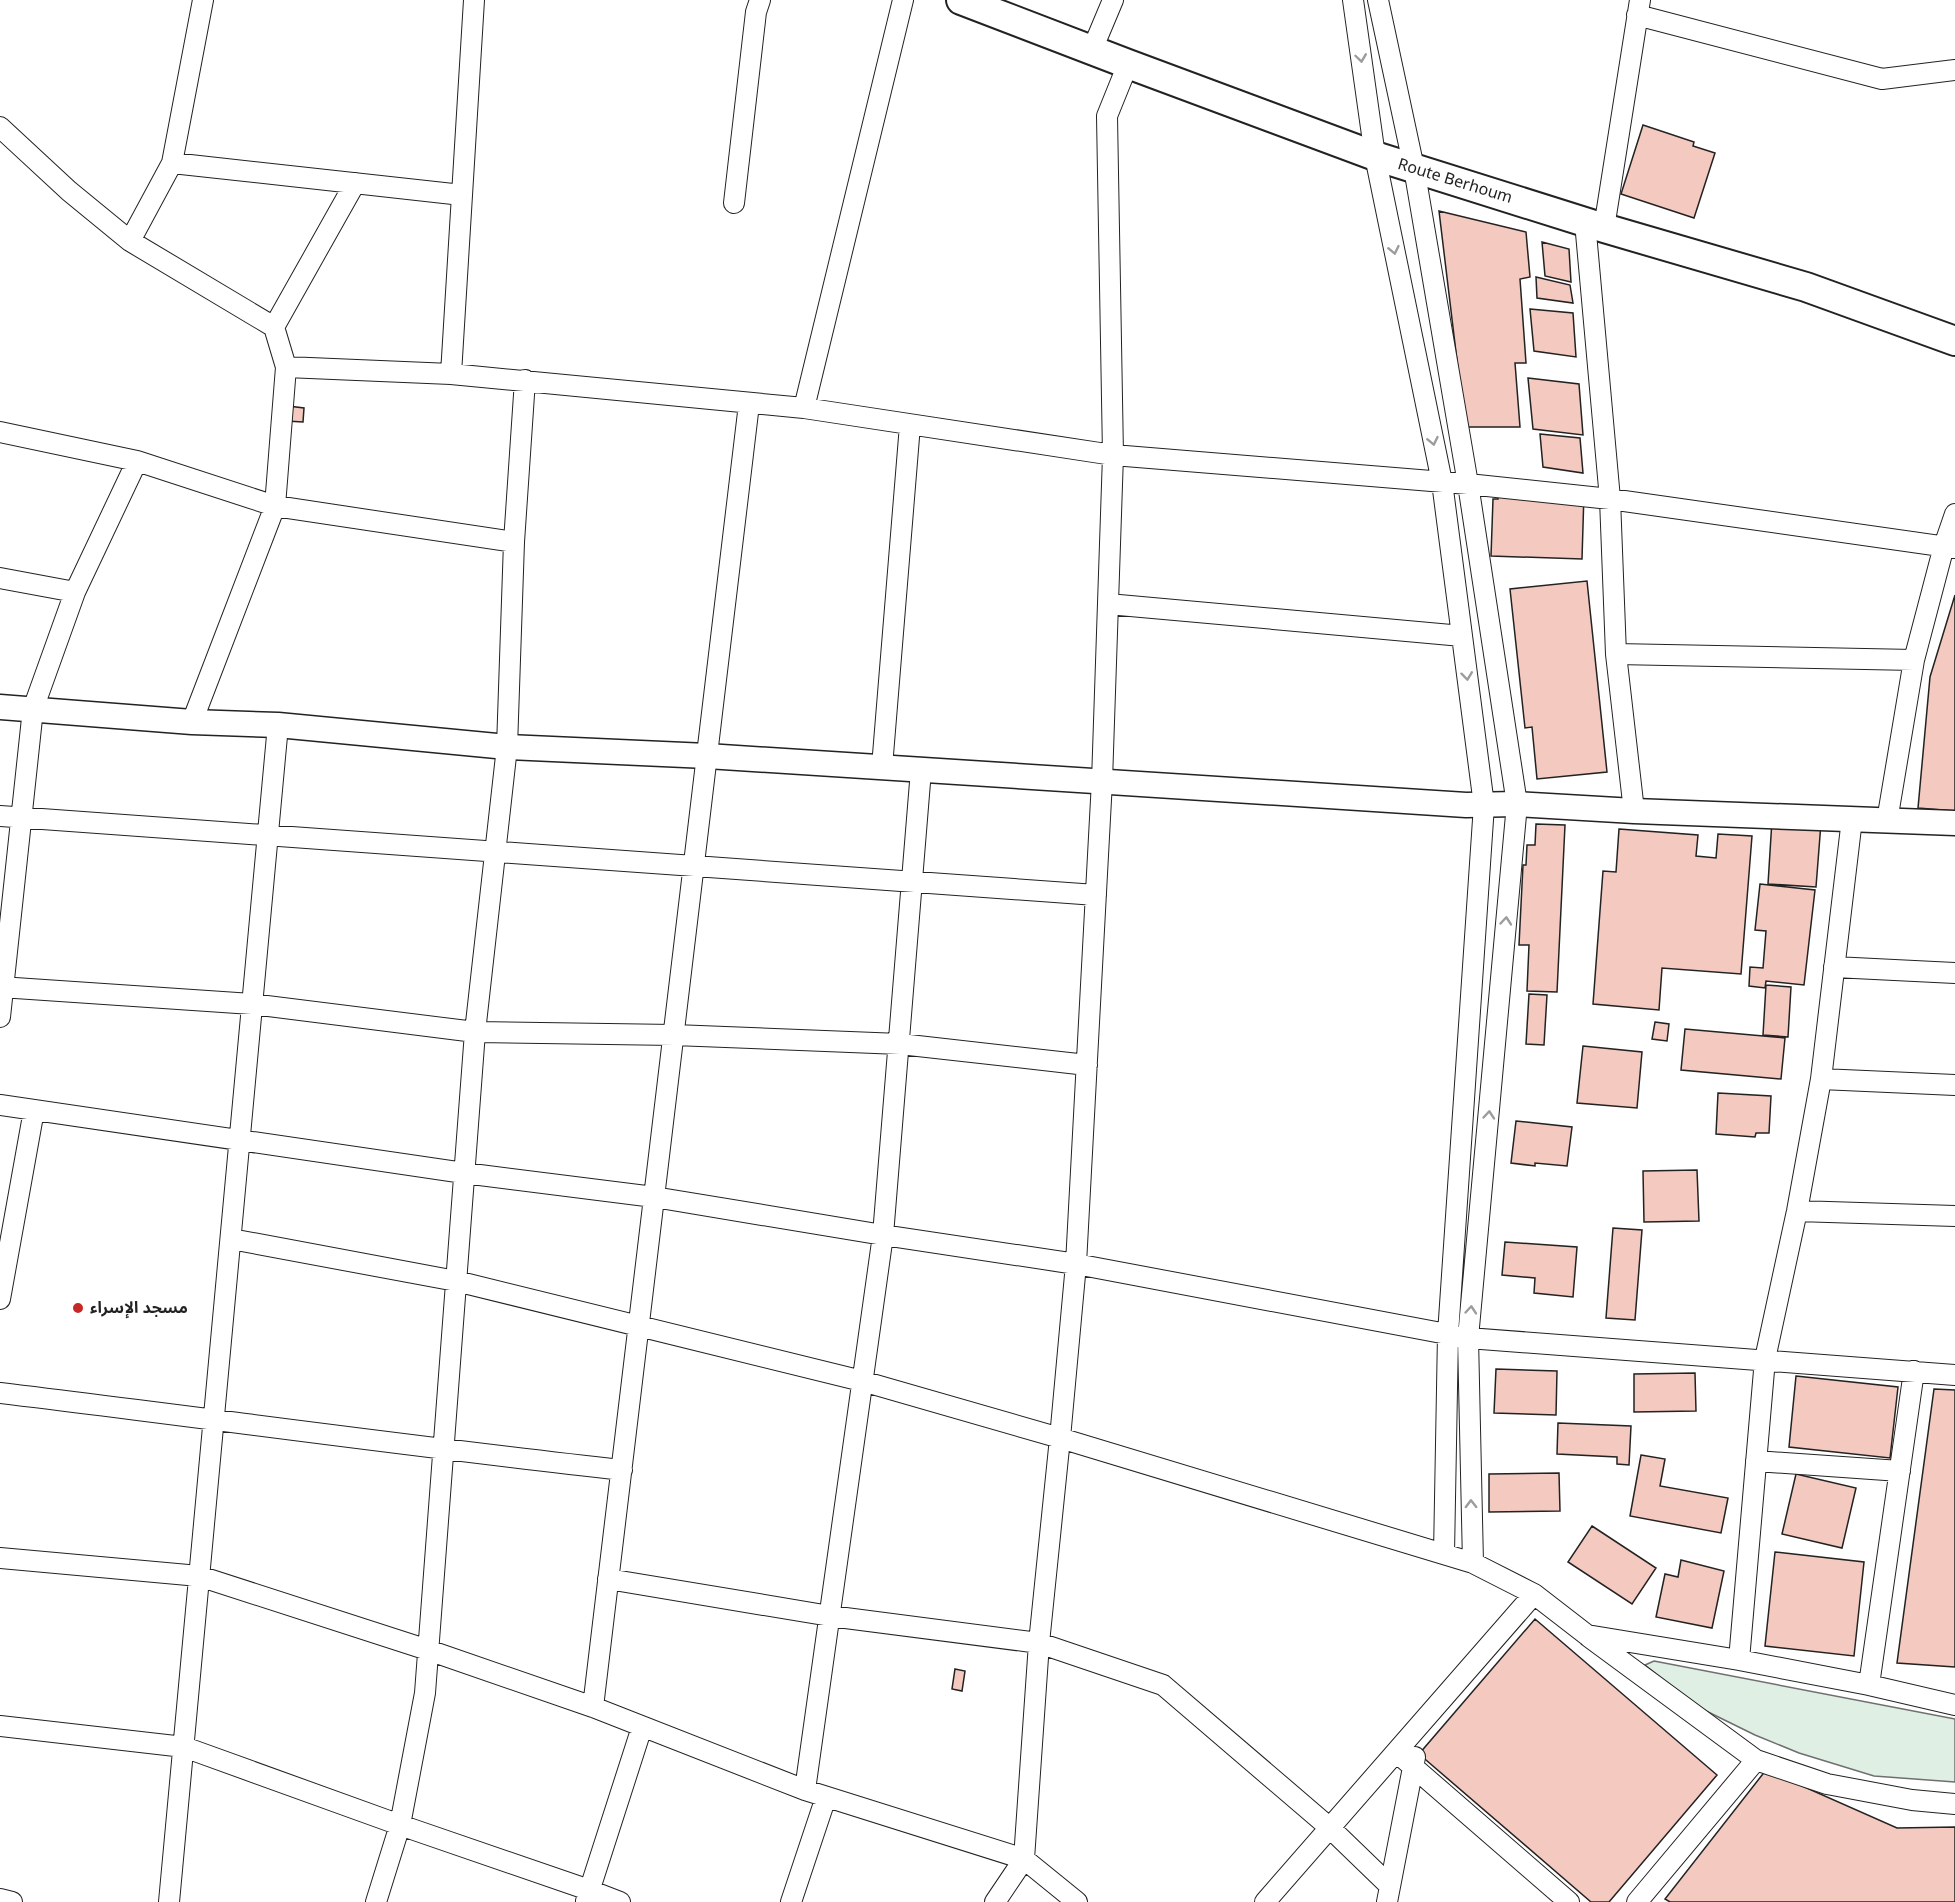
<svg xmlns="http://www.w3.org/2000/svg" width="1955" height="1902" viewBox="0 0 1955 1902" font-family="Georgia,'Noto Sans Arabic',serif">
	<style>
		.green { fill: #e0efe3; stroke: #6f6f6f; stroke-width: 1.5 }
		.building { fill: #f3c9c0; stroke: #222; stroke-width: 1.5 }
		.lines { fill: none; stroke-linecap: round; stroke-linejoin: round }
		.minor-casing { stroke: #222; stroke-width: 22 }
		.tertiary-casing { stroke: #222; stroke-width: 27 }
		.secondary-casing { stroke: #222; stroke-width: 32 }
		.minor { stroke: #fff; stroke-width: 20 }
		.tertiary { stroke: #fff; stroke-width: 24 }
		.secondary { stroke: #fff; stroke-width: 28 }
		.oneway { stroke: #9c9c9c }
		.poi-dot { fill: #c62828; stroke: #fff; stroke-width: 2 }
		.labels { text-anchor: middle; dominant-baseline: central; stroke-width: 4.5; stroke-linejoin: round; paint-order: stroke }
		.street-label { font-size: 16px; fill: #222; stroke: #fff }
		.poi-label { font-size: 16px; font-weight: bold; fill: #222; stroke: #fff; text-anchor: start }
	</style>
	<rect width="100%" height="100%" fill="#fff"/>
	<path class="green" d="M1654,1661L1955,1719V1782L1874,1776L1799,1753L1755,1735L1698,1707L1645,1665Z"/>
	<path class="building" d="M1643,125L1694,142L1693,146L1715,153L1694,218L1621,194Z
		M1439,211L1526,232L1530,277L1520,279L1526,363H1515L1520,427H1465Z
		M1542,242L1569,249L1571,282L1545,276Z
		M1536,277L1570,285L1573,303L1537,298Z
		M1530,309L1573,313L1576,357L1534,351Z
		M1528,378L1579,384L1583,435L1533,429Z
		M288,406L304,408L303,422L286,421Z
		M1540,434L1580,438L1583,473L1543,467Z
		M1498,490L1584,493L1582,559L1491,556L1493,499H1498Z
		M1587,581L1607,772L1537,779L1532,727L1525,728L1510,589Z
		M1955,595V811L1918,808L1930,677Z
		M1772,820L1821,823L1816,887L1768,884Z
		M1536,824L1565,825L1557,992L1527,991L1529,945H1519L1523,865H1526L1527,845H1535Z
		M1619,829L1698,835L1696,856L1716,858L1718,834L1752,836L1741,974L1662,968L1659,1010L1593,1004L1603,871L1616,872Z
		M1760,884L1815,890L1804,985L1766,981L1765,988L1749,986L1750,967L1763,968L1766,931L1755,930Z
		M1766,985L1791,987L1788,1037L1763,1035Z
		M1529,994L1547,995L1544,1045L1526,1044Z
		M1655,1022L1669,1024L1667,1041L1652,1039Z
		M1685,1029L1785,1038L1781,1079L1681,1070Z
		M1583,1046L1642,1052L1637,1108L1577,1103Z
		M1718,1093L1771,1096L1769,1133H1756L1755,1137L1716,1134Z
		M1516,1121L1572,1127L1567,1166L1535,1163V1166L1511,1163Z
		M1697,1170L1699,1221L1644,1222L1643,1171Z
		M1613,1228L1642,1230L1635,1320L1606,1318Z
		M1505,1242L1577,1247L1573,1297L1534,1293L1535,1278L1502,1275Z
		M1496,1369L1557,1371L1556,1415L1494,1413Z
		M1695,1373L1696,1411L1634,1412V1374Z
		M1796,1376L1898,1387L1890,1458L1789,1447Z
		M1934,1389L1955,1390V1667L1897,1663Z
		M1558,1423L1631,1426L1629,1465L1617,1464V1457L1557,1454Z
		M1641,1455L1665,1459L1660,1486L1728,1498L1721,1533L1630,1516Z
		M1559,1473L1560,1511L1489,1512V1474Z
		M1796,1474L1856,1488L1842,1548L1782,1534Z
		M1592,1526L1656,1568L1632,1604L1568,1562Z
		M1775,1552L1864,1562L1854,1656L1765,1646Z
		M1681,1560L1724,1571L1712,1628L1656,1617L1665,1574L1678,1577Z
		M1535,1619L1717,1775L1609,1902H1591L1419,1754Z
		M955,1669L965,1671L962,1691L952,1689Z
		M1766,1770L1897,1828L1955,1827V1902H1670L1665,1899Z"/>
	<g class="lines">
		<g class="minor-casing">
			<path id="minor" d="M1353,0L1375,156L1442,482L1484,805L1448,1334L1444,1554
				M1378,0L1414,168L1468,484L1517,804L1468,1338L1473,1563
				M1637,15L1882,79L1955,70
				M1092,50L1113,0
				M0,127L69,191L130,241L274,327L286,367
				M172,163L462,195
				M734,203L756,12L760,0
				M1585,222L1610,499L1616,654L1634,811
				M1604,228L1640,0
				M130,241L172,163L203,0
				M274,327L355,183
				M451,374L474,0
				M804,408L903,0
				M0,432L137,461L275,506L514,542L507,747L475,1032L425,1693L400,1825L376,1902
				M514,542L525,380
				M0,578L75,592
				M1108,604L1462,636
				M1616,654L1914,660
				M192,722L275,506L286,367L451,374L804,408L1113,455L1468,484L1610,499L1955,548
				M882,767L910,425
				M0,816L1096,895
				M1887,821L1914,660L1944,546L1955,514
				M1834,967L1955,973
				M0,987L252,1004L475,1032L674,1035L900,1044L1087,1065
				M0,1017L33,709L75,592L137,461
				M1821,1079L1955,1085
				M0,1105L464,1173L654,1197L883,1235L1076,1264L1468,1338L1955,1375
				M1797,1211L1955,1216
				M231,1239L456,1281L862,1381L1060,1438L1473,1563L1534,1594L1587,1635L1739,1660L1869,1685L1955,1705
				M0,1299L34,1110
				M0,1393C207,1418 414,1447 622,1470
				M1756,1461L1900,1471
				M0,1558L199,1576L428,1650L593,1707L805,1790L1024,1859L1077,1902
				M608,1579L830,1616L1039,1643L1163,1685L1330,1828L1390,1886
				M1589,1637L1756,1760L1827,1784L1912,1800L1955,1804
				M1739,1660L1765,1359L1797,1211L1821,1079L1852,819
				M1869,1685L1914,1371
				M593,1707L749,404
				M0,1726L184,1747L400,1825L589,1890L620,1902
				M1396,1752L1569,1902
				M805,1790L883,1235L921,770
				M0,1899L12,1902
				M586,1901L642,1727
				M169,1902L278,725
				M791,1902L826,1797
				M995,1902L1024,1859L1039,1643L1060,1438L1076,1264L1102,781L1113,455L1107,116L1128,64
				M1265,1902L1534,1594
				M1387,1902L1415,1757
				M1637,1902L1756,1760"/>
		</g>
		<g class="tertiary-casing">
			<path id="tertiary" d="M0,707L192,722L278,725L507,747L707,756L1466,805L1517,804L1634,811L1955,823"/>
		</g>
		<g class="secondary-casing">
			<path id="secondary" d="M961,0L1128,64L1375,156L1604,228L1806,287L1955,341"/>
		</g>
		<use href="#minor" class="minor"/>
		<use href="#tertiary" class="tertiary"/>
		<use href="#secondary" class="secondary"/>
	</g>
	<defs><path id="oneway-chevron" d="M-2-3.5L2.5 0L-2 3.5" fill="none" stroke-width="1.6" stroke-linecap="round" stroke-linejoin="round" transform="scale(1.5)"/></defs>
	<g class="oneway">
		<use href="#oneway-chevron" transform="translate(1361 58) rotate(82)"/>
		<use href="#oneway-chevron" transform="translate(1394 250) rotate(78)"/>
		<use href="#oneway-chevron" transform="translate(1433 441) rotate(78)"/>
		<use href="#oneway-chevron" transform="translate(1467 676) rotate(83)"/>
		<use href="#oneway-chevron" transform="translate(1506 921) rotate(-85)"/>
		<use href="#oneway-chevron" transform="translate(1489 1115) rotate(-85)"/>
		<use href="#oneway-chevron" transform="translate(1471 1310) rotate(-85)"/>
		<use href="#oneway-chevron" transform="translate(1471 1504) rotate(-91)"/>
	</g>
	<circle class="poi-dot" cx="78" cy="1308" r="6"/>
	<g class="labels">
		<g class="street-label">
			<text transform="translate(1455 181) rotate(17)">Route Berhoum</text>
		</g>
		<g class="poi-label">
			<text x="90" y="1308">مسجد الإسراء</text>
		</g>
	</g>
</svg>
